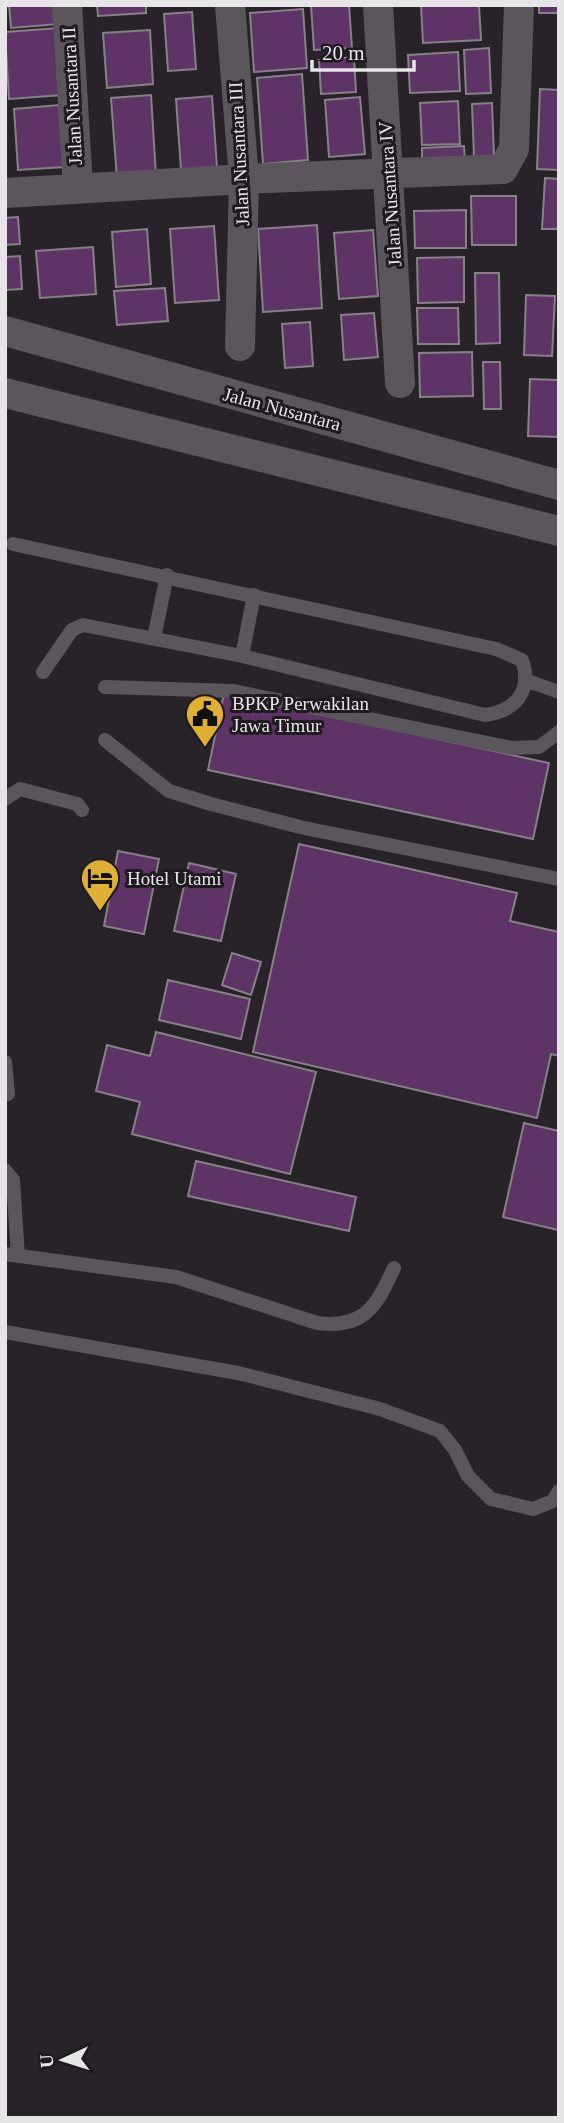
<svg xmlns="http://www.w3.org/2000/svg" width="564" height="2123" viewBox="0 0 564 2123" font-family="Georgia,serif">
	<style>
		.building { fill: #5e3466; stroke: #868186; stroke-width: 2 }
		.lines { fill: none; stroke-linecap: round; stroke-linejoin: round }
		.service { stroke: #5b565c; stroke-width: 14 }
		.minor { stroke: #5b565c; stroke-width: 30 }
		.labels { text-anchor: middle; dominant-baseline: central; stroke-width: 6; stroke-linejoin: round; paint-order: stroke }
		.street-label { font-size: 19px; fill: #e8e5e9; stroke: #1e1a1f }
		.poi-label { font-size: 19px; fill: #e8e5e9; stroke: #1e1a1f; text-anchor: start }
	</style>
	<rect width="100%" height="100%" fill="#272328"/>
	<path class="building" d="M9,5H56L58,24L11,28Z
		M97,5H146V13L98,16Z
		M311,5H349L352,48L314,50Z
		M421,5H479L481,40L423,43Z
		M539,5H559V13H539Z
		M303,9L307,68L254,72L250,13Z
		M192,12L196,69L168,71L164,14Z
		M59,28L63,95L9,99L5,32Z
		M150,30L153,84L107,88L103,33Z
		M489,48L491,93L466,94L464,50Z
		M458,52L460,91L410,93L408,55Z
		M354,57L356,92L321,94L319,60Z
		M302,74L308,160L263,164L257,78Z
		M540,89L559,90V170L537,169Z
		M151,95L156,176L117,179L111,98Z
		M212,96L217,167L181,170L176,99Z
		M360,97L365,154L329,157L325,100Z
		M458,101L460,144L422,145L420,103Z
		M492,103L494,156L474,157L472,104Z
		M59,105L64,167L18,170L14,109Z
		M464,146L465,162L422,164V148Z
		M545,178L559,179V229H542Z
		M471,196H516V245H472Z
		M466,210V248H415L414,211Z
		M18,217L20,244L5,245V218Z
		M317,225L322,308L263,312L258,229Z
		M214,226L219,300L175,303L170,229Z
		M147,229L151,284L116,287L112,232Z
		M373,230L378,296L339,299L334,233Z
		M93,247L96,294L40,298L36,251Z
		M20,256L22,289L5,290V257Z
		M464,257V302L418,303L417,258Z
		M475,273H499L500,343L476,344Z
		M165,288L168,321L117,325L114,291Z
		M526,295L555,296L552,356L524,355Z
		M417,308H458L459,344H418Z
		M374,313L378,357L344,360L341,315Z
		M310,322L313,366L285,368L282,324Z
		M472,352L473,396L420,397L419,353Z
		M483,362H500L501,409H484Z
		M530,379L559,380V437L528,436Z
		M224,693L549,763L533,839L208,770Z
		M299,844L517,893L510,921L559,932V1056L551,1054L537,1118L253,1052Z
		M118,851L159,859L144,934L104,926Z
		M189,863L236,874L221,941L174,931Z
		M232,953L261,962L251,995L222,985Z
		M168,980L250,999L241,1039L159,1020Z
		M156,1032L316,1072L290,1174L132,1134L140,1102L96,1091L107,1045L150,1056Z
		M524,1123L559,1131L558,1230L503,1217Z
		M196,1161L356,1197L349,1231L188,1196Z"/>
	<g class="lines">
		<path class="service" d="M13,544L496,649L522,660C533,691 515,711 485,715L242,656L83,625L72,630L43,672
			M154,638L167,575
			M242,656L254,595
			M525,680L559,692
			M105,687L233,691L512,748L539,747L559,732
			M105,740L169,791L211,804L304,828L559,879
			M5,799L20,789L77,804L82,810
			M5,1062L8,1094
			M5,1170L13,1180L18,1256
			M5,1254L176,1277L317,1323C364,1329 376,1307 394,1268
			M5,1332L238,1373L380,1409L440,1431L455,1450L468,1476L491,1499L533,1509L553,1501L559,1491"/>
		<path class="minor" d="M67,5L78,187
			M230,5L244,179L240,346
			M378,5L400,383
			M5,193L244,179L503,169L514,149L519,5
			M5,331L559,485
			M5,393L559,531"/>
	</g>
	<defs>
		<g id="civic-pin" transform="scale(2.0125)"><path d="M0 17L-7.5 6A9.5 9.5 0 1 1 7.5 6Z" fill="#e0b034" stroke="#1e1a1f"/><path d="M-.6-6.5H3V-4.5H.6V-3L4-1V1h2V6H-6V1h2V-1L-.6-3ZM-1.2 2.5V6h2.4V2.5Z" fill="#111"/></g>
		<g id="hotel-pin" transform="scale(2.0125)"><path d="M0 17L-7.5 6A9.5 9.5 0 1 1 7.5 6Z" fill="#e0b034" stroke="#1e1a1f"/><path d="M-6-4.5h1.5V1H6V5H4.5V3h-9V5H-6ZM-4 0a1.8 1.8 0 1 1 3.6 0ZM.5 0V-2.5h3Q6-2.5 6 0Z" fill="#111"/></g>
	</defs>
	<g fill-rule="evenodd">
		<use href="#civic-pin" x="205" y="714"/>
		<use href="#hotel-pin" x="100" y="878"/>
	</g>
	<g class="labels">
		<g class="street-label">
			<text transform="translate(72 96) rotate(-93)">Jalan Nusantara II</text>
			<text transform="translate(239 154) rotate(-93)">Jalan Nusantara III</text>
			<text transform="translate(390 194) rotate(-94)">Jalan Nusantara IV</text>
			<text transform="translate(282 409) rotate(15)">Jalan Nusantara</text>
		</g>
		<g class="poi-label">
			<text x="232" y="703">BPKP Perwakilan<tspan x="232" dy="22">Jawa Timur</tspan></text>
			<text x="127" y="878">Hotel Utami</text>
		</g>
	</g>
	<rect width="564" height="2123" fill="none" stroke="#e8e5e9" stroke-width="14"/>
	<g transform="translate(63 2060) rotate(266)" stroke="#1e1a1f" stroke-width="5" paint-order="stroke">
	<path d="M0-5L12 26L0 18L-12 26Z" fill="#e8e5e9"/>
	<text y="-10" font-size="19" font-weight="bold" text-anchor="middle" fill="#e8e5e9">U</text>
	</g>
	<path d="M312 60v10h102v-10" fill="none" stroke="#e8e5e9" stroke-width="3.5"/>
	<text x="322" y="60" font-size="21" fill="#e8e5e9" stroke="#1e1a1f" stroke-width="5" paint-order="stroke">20 m</text>
</svg>
